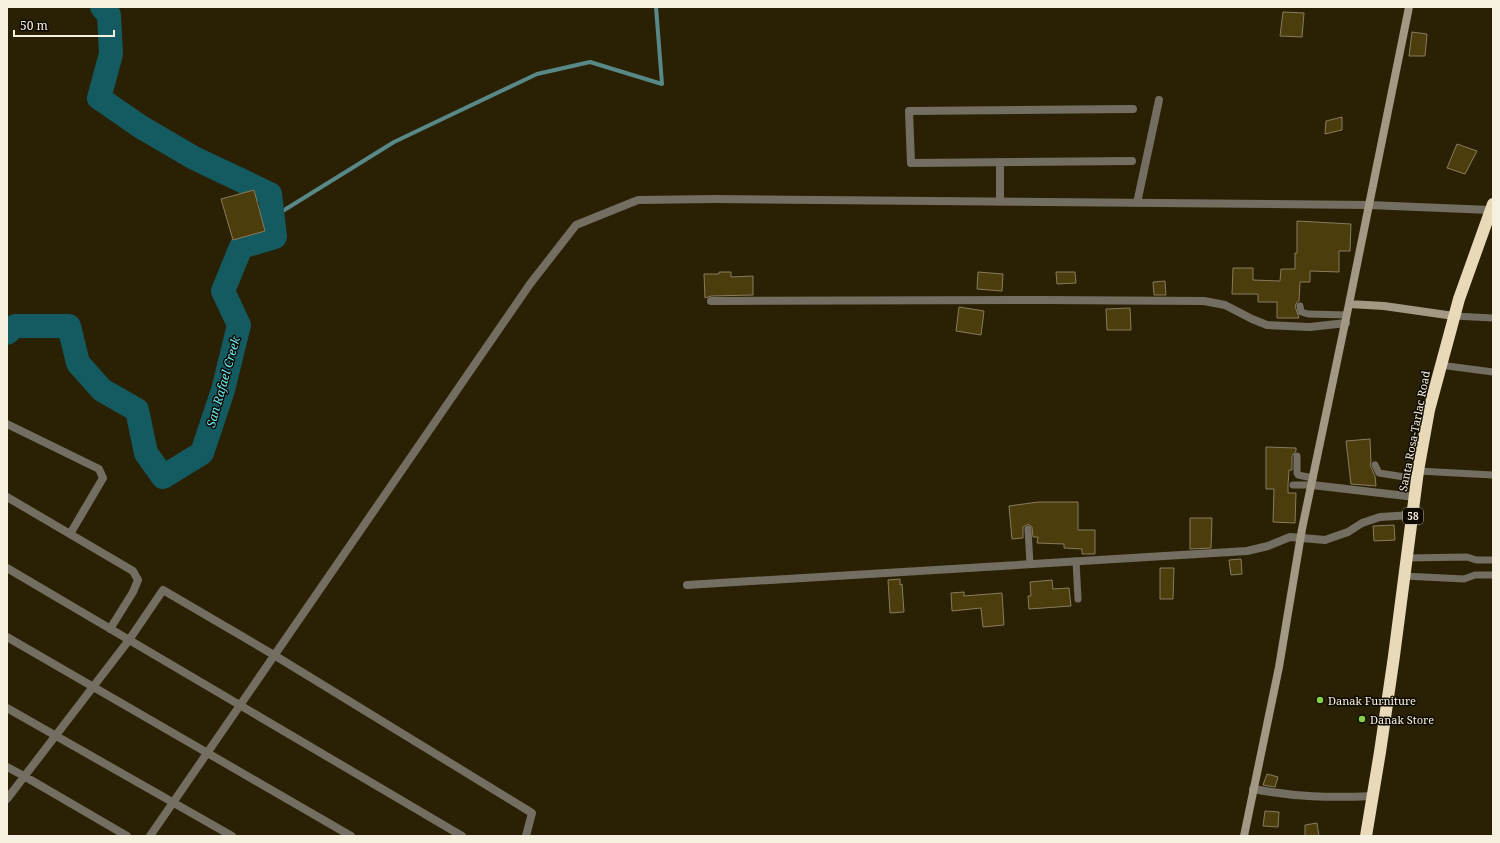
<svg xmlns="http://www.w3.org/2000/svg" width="1500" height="843" viewBox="0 0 1500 843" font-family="'Noto Serif',serif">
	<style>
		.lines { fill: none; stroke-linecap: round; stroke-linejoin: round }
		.stream { stroke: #588887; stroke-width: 4 }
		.river { stroke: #145b61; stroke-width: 24 }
		.building { fill: #4c3d0d; stroke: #877c5e }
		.lane { stroke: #736e61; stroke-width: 7 }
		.street { stroke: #736e61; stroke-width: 8 }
		.secondary { stroke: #a29985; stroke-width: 8 }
		.highway { stroke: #e8d9b9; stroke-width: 12 }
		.poi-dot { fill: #88cf49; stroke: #0f0b02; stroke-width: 1.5 }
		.labels { text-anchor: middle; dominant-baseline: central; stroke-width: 3; stroke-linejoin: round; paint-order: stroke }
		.shield { fill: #0f0b02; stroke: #b1ab9d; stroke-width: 1 }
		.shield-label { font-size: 10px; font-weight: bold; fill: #f6f0e0 }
		.street-label { font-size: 11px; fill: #f6f0e0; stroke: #0f0b02 }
		.poi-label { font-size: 11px; fill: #f6f0e0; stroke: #0f0b02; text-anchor: start }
		.water-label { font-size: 12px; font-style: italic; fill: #6ae9f6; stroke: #0f0b02 }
	</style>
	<rect width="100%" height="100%" fill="#2a2104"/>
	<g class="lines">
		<path class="stream" d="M273,217L394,142L537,74L590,62L662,84L656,7"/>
		<path class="river" d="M7,333L15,326H69L78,363L102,390L137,410L146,453L163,477L202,453L223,390L239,325L223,291L241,247L275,237L270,194L194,158L141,127L99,98L111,54L109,15L102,7"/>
	</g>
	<path class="building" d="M1283,12L1304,13L1302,37L1280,36Z
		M1412,32L1427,34L1425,56H1409Z
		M1342,117V130L1325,134L1326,121Z
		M1457,144L1477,151L1465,174L1447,168Z
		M254,190L265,231L233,240L221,199Z
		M1297,221L1351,224L1350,251H1339V272L1310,271V282H1300L1299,301L1297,302L1295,306L1299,318H1277V302H1258V294H1232L1233,268H1253V280L1280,281L1281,269H1295V253H1297Z
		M719,272H731V277L753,276V295L711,296L705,298L704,274H719Z
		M978,272L1003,274L1002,291L977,289Z
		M1056,272H1075L1076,283L1057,284Z
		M1165,281L1166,295H1154L1153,282Z
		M959,307L984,311L981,335L956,331Z
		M1130,308L1131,330H1107L1106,309Z
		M1370,439L1371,462L1370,465L1375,476L1376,486L1351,484L1346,441Z
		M1266,447L1296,448V451L1292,456V470H1289L1288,485V493H1296L1295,523L1273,522L1274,489H1266Z
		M1038,502H1078V530H1095V554H1082V549L1064,548V544L1037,543L1038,537H1033L1032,527L1028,524L1023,527V538L1012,539L1009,506Z
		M1190,518H1212L1211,548L1190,549Z
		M1394,525L1395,540L1374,541L1373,526Z
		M1241,559L1242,574L1231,575L1229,560Z
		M1160,568H1174L1173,599H1160Z
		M900,579V585L902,584L904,612L890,613L888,580Z
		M1052,580L1053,589L1069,588L1071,606L1029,609L1028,596H1031L1030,582Z
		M964,592V596L1002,593L1004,625L983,627L981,608L952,611L951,593Z
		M1267,774L1278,777L1275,787L1263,785Z
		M1265,811L1279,812L1278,827L1263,826Z
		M1317,823L1319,836H1305V825Z"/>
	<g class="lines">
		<path class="lane" d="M1300,306L1301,312L1308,314L1347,315
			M1454,316L1493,318
			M1440,365L1493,372
			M1297,456V473L1298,475L1313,478
			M1375,465L1379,473L1417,479
			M1418,471L1493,475
			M1293,485H1312
			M1028,529L1030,564
			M1407,558L1467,557L1476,560H1493
			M1076,561L1078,599
			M1404,576L1464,579L1475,575H1493"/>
		<path class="street" d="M1132,161L911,163L909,111L1133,109
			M1000,202V162
			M1137,203L1159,100
			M711,301L1046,300L1204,301L1225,305L1252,319L1267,325L1310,327L1346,323
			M7,424L99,469L103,478L70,534
			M1312,485L1415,497
			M7,497L133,571L138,580L133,592L110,629
			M7,568L462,836
			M687,585L1247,551L1268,546L1290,537L1325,540L1348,532L1362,523L1380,517L1413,515
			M7,637L351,836
			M7,708L232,836
			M7,767L24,776L127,836
			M1253,789C1296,797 1329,798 1373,796
			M7,799L129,640L163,590L274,655L532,813L526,836
			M150,836L530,284L576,225L638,200L716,199L1369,205L1490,210"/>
		<path class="secondary" d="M1409,7L1349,304L1384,306L1454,316
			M1244,836L1279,667L1302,529L1349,304"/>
		<path class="highway" d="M1366,836L1380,752L1394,656L1418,471L1429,410L1459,299L1493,204"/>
	</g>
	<g class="poi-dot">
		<circle cx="1320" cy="700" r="4"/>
		<circle cx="1362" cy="719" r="4"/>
	</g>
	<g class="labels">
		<rect class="shield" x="1403" y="508" width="20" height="16" rx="3"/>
		<g class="shield-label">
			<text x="1413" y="516">58</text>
		</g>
		<g class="street-label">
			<text transform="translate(1414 431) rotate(-79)">Santa Rosa-Tarlac Road</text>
		</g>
		<g class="poi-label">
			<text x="1328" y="700">Danak Furniture</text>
			<text x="1370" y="719">Danak Store</text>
		</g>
		<g class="water-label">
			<text transform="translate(223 382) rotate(-74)">San Rafael Creek</text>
		</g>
	</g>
	<rect width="1500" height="843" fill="none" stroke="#f6f0e0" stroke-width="16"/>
	<path d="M14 30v6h100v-6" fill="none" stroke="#f6f0e0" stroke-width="2"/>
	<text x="20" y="30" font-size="12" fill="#f6f0e0" stroke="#0f0b02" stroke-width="3" paint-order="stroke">50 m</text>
</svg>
